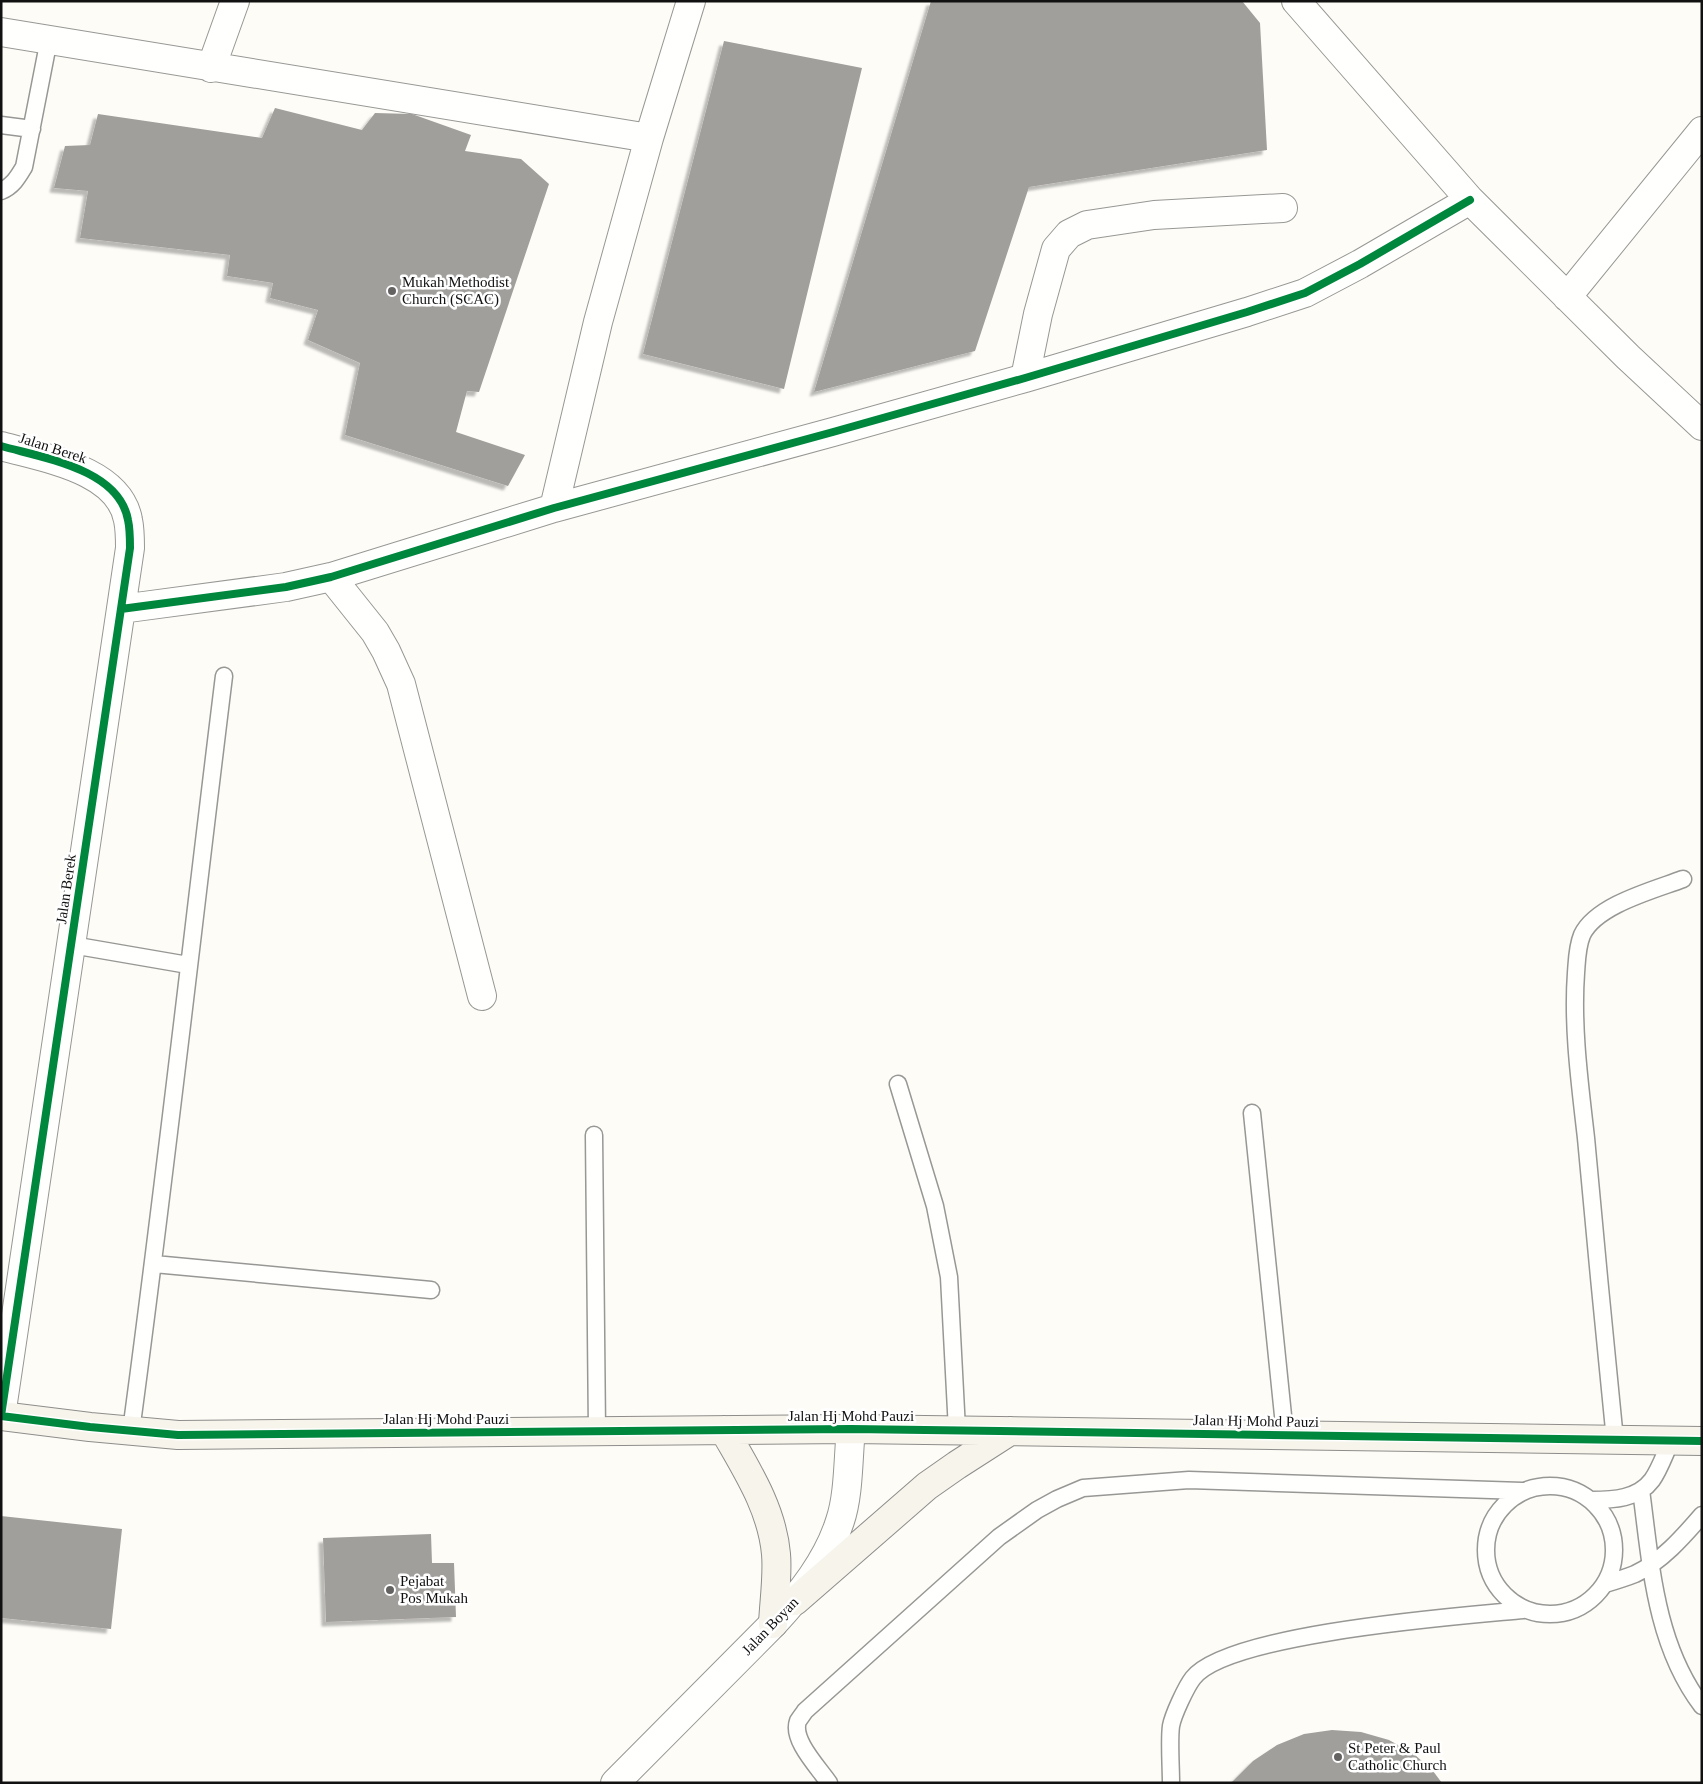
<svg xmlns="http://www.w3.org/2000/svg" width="1703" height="1784" viewBox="0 0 1703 1784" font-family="Georgia,serif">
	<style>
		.building { fill: #a19f9c; filter: url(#shadow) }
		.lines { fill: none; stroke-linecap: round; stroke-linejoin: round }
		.lane-casing { stroke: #979795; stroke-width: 19 }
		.street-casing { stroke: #979795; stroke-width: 30 }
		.secondary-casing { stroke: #8e8d8b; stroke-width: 30 }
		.lane { stroke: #fffffe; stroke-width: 16 }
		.street { stroke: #fffffe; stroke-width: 28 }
		.secondary { stroke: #f6f4eb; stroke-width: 28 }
		.cycleway-casing { stroke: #fff; stroke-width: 11 }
		.cycleway { stroke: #00873e; stroke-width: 8 }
		.poi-dot { fill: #646362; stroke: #fff; stroke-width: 2 }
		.labels { text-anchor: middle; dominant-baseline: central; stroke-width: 5; stroke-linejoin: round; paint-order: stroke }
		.poi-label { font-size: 15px; fill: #111; stroke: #fff; text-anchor: start }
		.street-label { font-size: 15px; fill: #111; stroke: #fff }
	</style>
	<defs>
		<filter id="shadow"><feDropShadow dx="-4.5" dy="4.5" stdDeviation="1" flood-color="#0004"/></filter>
	</defs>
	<rect width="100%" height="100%" fill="#fdfcf7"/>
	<path class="building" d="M931,1H1242L1260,23L1267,150L1029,187L975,351L814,392Z
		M724,41L862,68L784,389L643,354Z
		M275,108L362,130L375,113L412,114L471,135L465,151L521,159L549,184L479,392L467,391L456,432L525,455L508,486L345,435L360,363L308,340L318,310L270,298L273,283L227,276L230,255L80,238L88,191L54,188L65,146L90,145L98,114L262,138Z
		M1,1516L122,1529L111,1629L1,1618Z
		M431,1534L432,1563H454L456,1617L326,1622L323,1538Z
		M1332,1730L1361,1732L1389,1740L1414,1754L1433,1771L1442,1783H1231L1253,1761L1277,1745L1304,1734Z"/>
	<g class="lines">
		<g class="lane-casing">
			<path id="lane" d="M1,125L32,129
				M1,191C13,186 18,177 24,167L49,39
				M72,945L188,965
				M898,1084L935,1206L949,1277L957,1430
				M1252,1113L1285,1435
				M594,1135L597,1431
				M154,1264L431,1290
				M131,1431C165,1180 193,927 224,676
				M1615,1440C1605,1339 1595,1239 1586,1138C1580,1085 1572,1027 1576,973C1577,960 1577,947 1582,935C1596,905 1654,890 1683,879
				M1486 1550a64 64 0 1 1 128 0a64 64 0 1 1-128 0Z
				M1641,1490C1651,1565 1655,1644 1702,1706
				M1591,1500C1613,1500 1638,1499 1652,1480C1660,1469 1665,1453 1671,1441
				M1605,1584C1615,1581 1625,1578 1635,1574C1661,1562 1683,1537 1702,1515
				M829,1783C819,1768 791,1740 798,1721C800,1718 803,1714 805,1711L999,1537L1037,1510L1057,1499L1083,1488L1189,1480L1522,1491
				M1171,1783C1171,1767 1169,1740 1171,1726C1173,1715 1186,1687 1193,1678C1228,1633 1461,1616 1523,1610"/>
		</g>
		<g class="street-casing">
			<path id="street" d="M1296,1L1470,200L1628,357L1702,426
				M1,32L649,138
				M211,68L235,1
				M1567,297L1702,131
				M1025,378L1038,314L1056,249L1069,234L1087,225L1154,215L1283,208
				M1,446C43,458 119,469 128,520C130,529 130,539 130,548L1,1416
				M554,508L598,322L649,138L691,1
				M331,577L375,632L386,651L401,684L482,996
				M121,609L286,587L331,577L554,508L833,432L1025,378L1247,312L1305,293L1360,264L1470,200
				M615,1783L773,1624C801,1594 828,1560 840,1521C849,1495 848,1457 851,1429"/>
		</g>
		<g class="secondary-casing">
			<path id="secondary" d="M1,1416L90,1427L178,1435L851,1429L1702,1441
				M724,1430C746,1469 772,1508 776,1554C778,1575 774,1602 773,1624
				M795,1601L927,1486L957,1465L1010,1431"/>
		</g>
		<use href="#lane" class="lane"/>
		<use href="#street" class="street"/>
		<use href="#secondary" class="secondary"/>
		<g class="cycleway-casing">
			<path id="cycleway" d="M1,446C43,458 119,469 128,520C130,529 130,539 130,548L1,1416L90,1427L178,1435L851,1429L1702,1441
				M121,609L286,587L331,577L554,508L833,432L1025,378L1247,312L1305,293L1360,264L1470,200"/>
		</g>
		<use href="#cycleway" class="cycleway"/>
	</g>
	<g class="poi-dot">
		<circle cx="392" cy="291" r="5"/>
		<circle cx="390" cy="1590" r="5"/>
		<circle cx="1338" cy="1757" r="5"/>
	</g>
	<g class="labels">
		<g class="poi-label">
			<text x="402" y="282">Mukah Methodist<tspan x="402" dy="17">Church (SCAC)</tspan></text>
			<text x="400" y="1581">Pejabat<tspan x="400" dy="17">Pos Mukah</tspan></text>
			<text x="1348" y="1748">St Peter &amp; Paul<tspan x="1348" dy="17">Catholic Church</tspan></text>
		</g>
		<g class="street-label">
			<text transform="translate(53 448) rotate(18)">Jalan Berek</text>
			<text transform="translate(66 889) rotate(-82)">Jalan Berek</text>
			<text x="851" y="1416">Jalan Hj Mohd Pauzi</text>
			<text x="446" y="1419">Jalan Hj Mohd Pauzi</text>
			<text transform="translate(1256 1421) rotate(1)">Jalan Hj Mohd Pauzi</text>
			<text transform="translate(770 1626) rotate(-46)">Jalan Boyan</text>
		</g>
	</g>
	<rect width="1703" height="1784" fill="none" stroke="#111111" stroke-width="5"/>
</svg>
